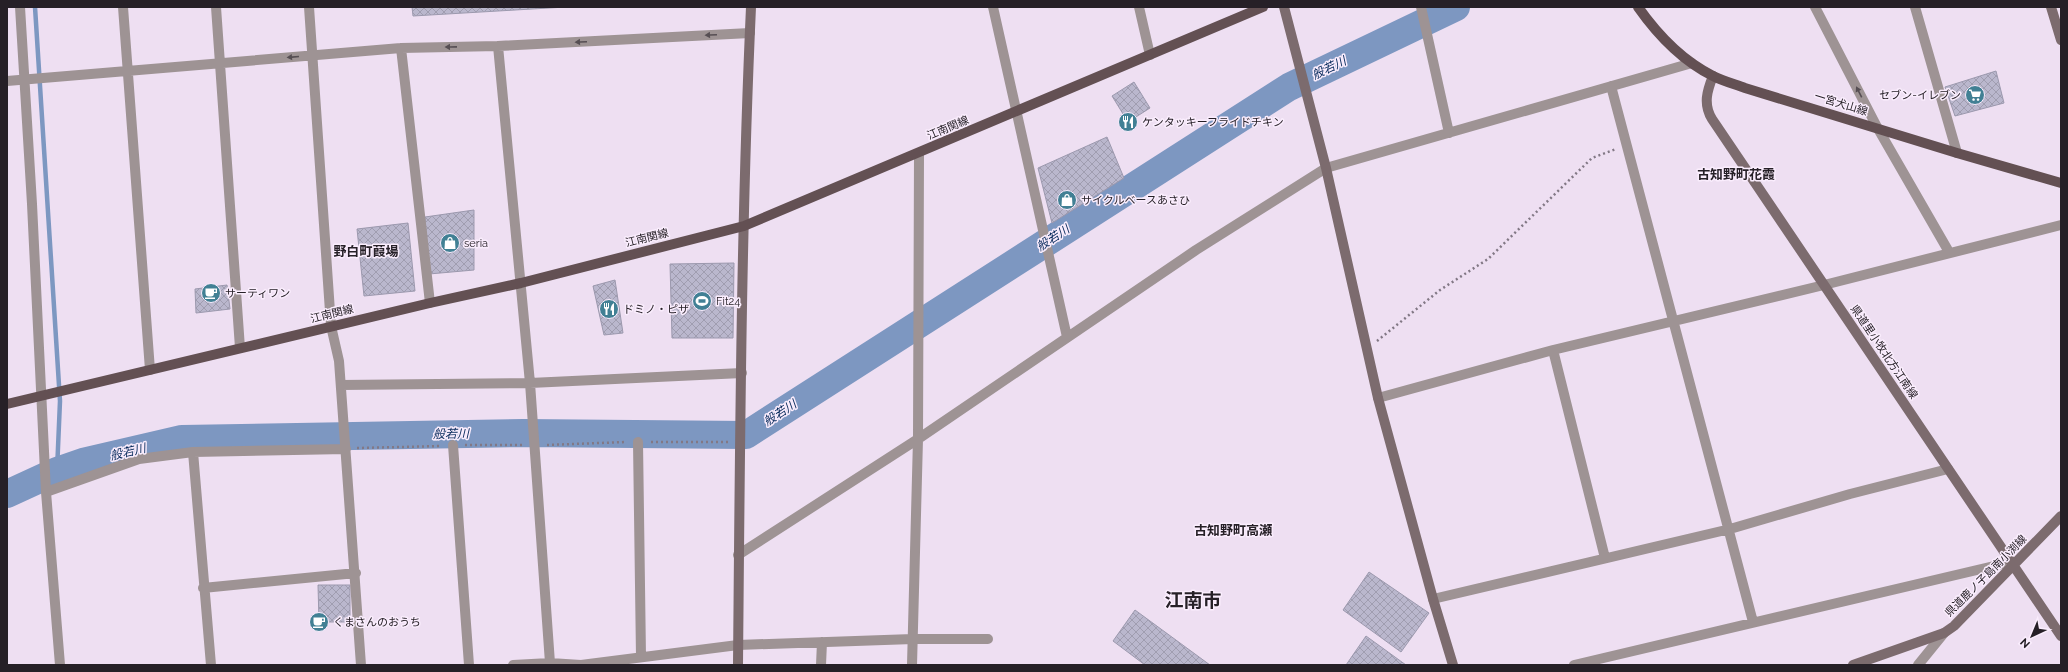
<svg xmlns="http://www.w3.org/2000/svg" width="2068" height="672" viewBox="0 0 2068 672" font-family="Raleway,'Noto Sans JP',sans-serif">
	<style>
		.lines { fill: none; stroke-linecap: round; stroke-linejoin: round }
		.stream { stroke: #7d97c1; stroke-width: 4.5 }
		.river { stroke: #7d97c1; stroke-width: 28 }
		.building { fill: url(#building-cross-hatch); stroke: #9c99ae }
		.path { stroke: #827885; stroke-width: 2.5; stroke-dasharray: 2 3; stroke-linecap: butt }
		.street { stroke: #9e9394; stroke-width: 10 }
		.secondary { stroke: #7c6b6e; stroke-width: 10 }
		.primary { stroke: #635053; stroke-width: 10 }
		.oneway { fill: #564e53 }
		.labels { text-anchor: middle; dominant-baseline: central; stroke-width: 3; stroke-linejoin: round; paint-order: stroke }
		.poi-label { font-size: 11px; fill: #262027; stroke: #faedfd; text-anchor: start }
		.street-label { font-size: 11px; fill: #262027; stroke: #faedfd }
		.water-label { font-size: 12px; font-style: italic; fill: #05285a; stroke: #faedfd }
		.quarter-label { font-size: 13px; font-weight: bold; fill: #262027; stroke: #faedfd }
		.town-label { font-size: 19px; font-weight: bold; fill: #262027; stroke: #faedfd }
	</style>
	<defs>
		<pattern id="building-cross-hatch" width="8" height="8" patternUnits="userSpaceOnUse"><rect width="8" height="8" fill="#bab7cd"/><path d="M0 0l8 8M0 8l8-8" fill="none" stroke="#a09db0"/></pattern>
	</defs>
	<rect width="100%" height="100%" fill="#eedff2"/>
	<g class="lines">
		<path class="stream" d="M35,7L60,401L57,471"/>
		<path class="river" d="M7,494L57,471L83,462L182,439L523,433L746,435L1289,87L1456,7"/>
	</g>
	<path class="building" d="M412,7H566L413,16Z
		M1996,71L2004,103L1955,116L1945,87Z
		M1134,82L1150,108L1128,122L1112,96Z
		M1107,137L1124,178L1052,223L1038,168Z
		M474,210V270L429,274L425,217Z
		M408,223L415,291L364,296L357,229Z
		M734,263L733,338H672L670,264Z
		M615,280L623,333L604,335L593,286Z
		M227,285L230,309L196,313L195,289Z
		M1369,572L1429,613L1401,652L1343,610Z
		M318,585H350V622H319Z
		M1135,610L1210,665H1145L1113,641Z
		M1366,636L1406,665H1346Z"/>
	<g class="lines">
		<path class="path" d="M1377,341L1440,290L1488,259L1592,158L1616,149
			M651,442H728
			M465,445H522
			M547,445L626,442
			M357,448L442,446"/>
		<path class="street" d="M20,7L32,204L46,492L60,665
			M123,7L150,370
			M216,7L240,348
			M309,7L331,326L339,361L361,665
			M993,7L1067,337
			M1139,7L1150,55
			M1421,7L1449,133
			M1815,7L1877,127L1949,252
			M1915,7L1957,153
			M498,46L530,383L550,663
			M401,48L430,303
			M7,81L401,48L498,46L750,33
			M1611,86L1753,622
			M1553,350L1605,558
			M341,385L530,383L742,373
			M1378,398L1553,350L1824,285L2061,225
			M638,442L641,657
			M453,445L469,665
			M193,452L211,665
			M46,492L139,459L193,452L346,449
			M738,555L918,439L1196,250L1326,168L1692,63
			M203,588L356,573
			M1433,599L1730,529L1850,494L1948,469
			M513,665L550,663L581,665L738,645L913,639H988
			M821,665L822,642
			M912,665L918,439L919,154
			M1574,665L2011,562
			M1918,665L1944,633"/>
		<path class="secondary" d="M1284,7L1326,168L1378,398L1433,599L1453,665
			M2051,7L2061,40
			M1713,76C1707,91 1703,104 1712,119L2061,636
			M738,665C740,446 741,226 751,7
			M1853,665L1944,633L1954,626L2061,516"/>
		<path class="primary" d="M1638,7C1657,34 1683,61 1713,76C1723,81 1734,84 1745,88L1957,153L2061,183
			M7,404L430,303L521,283L744,226L1263,7"/>
	</g>
	<defs><path id="oneway-solid" d="M-6-.8H1V-3.2L6.5 0L1 3.2V.8H-6Z"/></defs>
	<g class="oneway">
		<use href="#oneway-solid" transform="translate(711 35) rotate(177)"/>
		<use href="#oneway-solid" transform="translate(581 42) rotate(177)"/>
		<use href="#oneway-solid" transform="translate(451 47) rotate(179)"/>
		<use href="#oneway-solid" transform="translate(293 57) rotate(175)"/>
		<use href="#oneway-solid" transform="translate(1859 92) rotate(-117)"/>
	</g>
	<defs>
		<g id="supermarket-disc" transform="scale(1)"><circle r="9.5" fill="#418094" stroke="#faedfd"/><path d="M-6-5.5h2.5l.6 2H6L4.5 2H-2.5L-4.4-4H-6ZM-1.5 3.2a1.3 1.3 0 1 0 .1 0ZM3 3.2a1.3 1.3 0 1 0 .1 0Z" fill="#fff"/></g>
		<g id="restaurant-disc" transform="scale(1)"><circle r="9.5" fill="#418094" stroke="#faedfd"/><path d="M-5-6h1v4h1v-4h1v4h1v-4h1v5L-1.5 .5V6h-2V.5L-5-1ZM5-6V6H3V1.5H1.5Q1.5-4 5-6Z" fill="#fff"/></g>
		<g id="shop-disc" transform="scale(1)"><circle r="9.5" fill="#418094" stroke="#faedfd"/><path d="M-5-2.5h2.3a2.7 3.5 0 0 1 5.4 0H5L5.5 6h-11ZM-1.5-2.5h3a1.5 2.3 0 0 0-3 0Z" fill="#fff"/></g>
		<g id="cafe-disc" transform="scale(1)"><circle r="9.5" fill="#418094" stroke="#faedfd"/><path d="M-5.5-4.5H6V0H3Q3 3.5 0 3.5H-2.5Q-5.5 3.5-5.5 0ZM3-3.2v2h1.7v-2ZM-6 4.5H4V6H-6Z" fill="#fff"/></g>
		<g id="stadium-disc" transform="scale(1)"><circle r="9.5" fill="#418094" stroke="#faedfd"/><path d="M0-5a6.5 5 0 1 0 0 10a6.5 5 0 1 0 0-10ZM-3.5-1.8h7v3.6h-7Z" fill="#fff"/></g>
	</defs>
	<g fill-rule="evenodd">
		<use href="#supermarket-disc" x="1975" y="95"/>
		<use href="#restaurant-disc" x="1128" y="122"/>
		<use href="#shop-disc" x="1067" y="200"/>
		<use href="#shop-disc" x="450" y="243"/>
		<use href="#cafe-disc" x="211" y="293"/>
		<use href="#stadium-disc" x="702" y="301"/>
		<use href="#restaurant-disc" x="609" y="309"/>
		<use href="#cafe-disc" x="319" y="622"/>
	</g>
	<g class="labels">
		<g class="poi-label">
			<text x="1961" y="95" text-anchor="end">セブン-イレブン</text>
			<text x="1142" y="122">ケンタッキーフライドチキン</text>
			<text x="1081" y="200">サイクルベースあさひ</text>
			<text x="464" y="243">seria</text>
			<text x="225" y="293">サーティワン</text>
			<text x="716" y="301">Fit24</text>
			<text x="623" y="309">ドミノ・ピザ</text>
			<text x="333" y="622">くまさんのおうち</text>
		</g>
		<g class="street-label">
			<text transform="translate(1841 104) rotate(17)">一宮犬山線</text>
			<text transform="translate(948 128) rotate(-23)">江南関線</text>
			<text transform="translate(647 238) rotate(-14)">江南関線</text>
			<text transform="translate(332 314) rotate(-14)">江南関線</text>
			<text transform="translate(1884 352) rotate(56)">県道里小牧北方江南線</text>
			<text transform="translate(1986 576) rotate(-45)">県道鹿ノ子島南小渕線</text>
		</g>
		<g class="water-label">
			<text transform="translate(1329 68) rotate(-26)">般若川</text>
			<text transform="translate(1053 238) rotate(-33)">般若川</text>
			<text transform="translate(780 413) rotate(-33)">般若川</text>
			<text transform="translate(451 434) rotate(-1)">般若川</text>
			<text transform="translate(128 452) rotate(-13)">般若川</text>
		</g>
		<g class="quarter-label">
			<text x="1736" y="174">古知野町花霞</text>
			<text x="366" y="251">野白町葭場</text>
			<text x="1233" y="530">古知野町高瀬</text>
		</g>
		<g class="town-label">
			<text x="1193" y="600">江南市</text>
		</g>
	</g>
	<rect width="2068" height="672" fill="none" stroke="#262027" stroke-width="16"/>
	<g transform="translate(2032 636) rotate(224)" stroke="#faedfd" stroke-width="3" paint-order="stroke">
	<path d="M0-3L7 15L0 10L-7 15Z" fill="#262027"/>
	<text y="-6" font-size="11" font-weight="bold" text-anchor="middle" fill="#262027">N</text>
	</g>
</svg>
